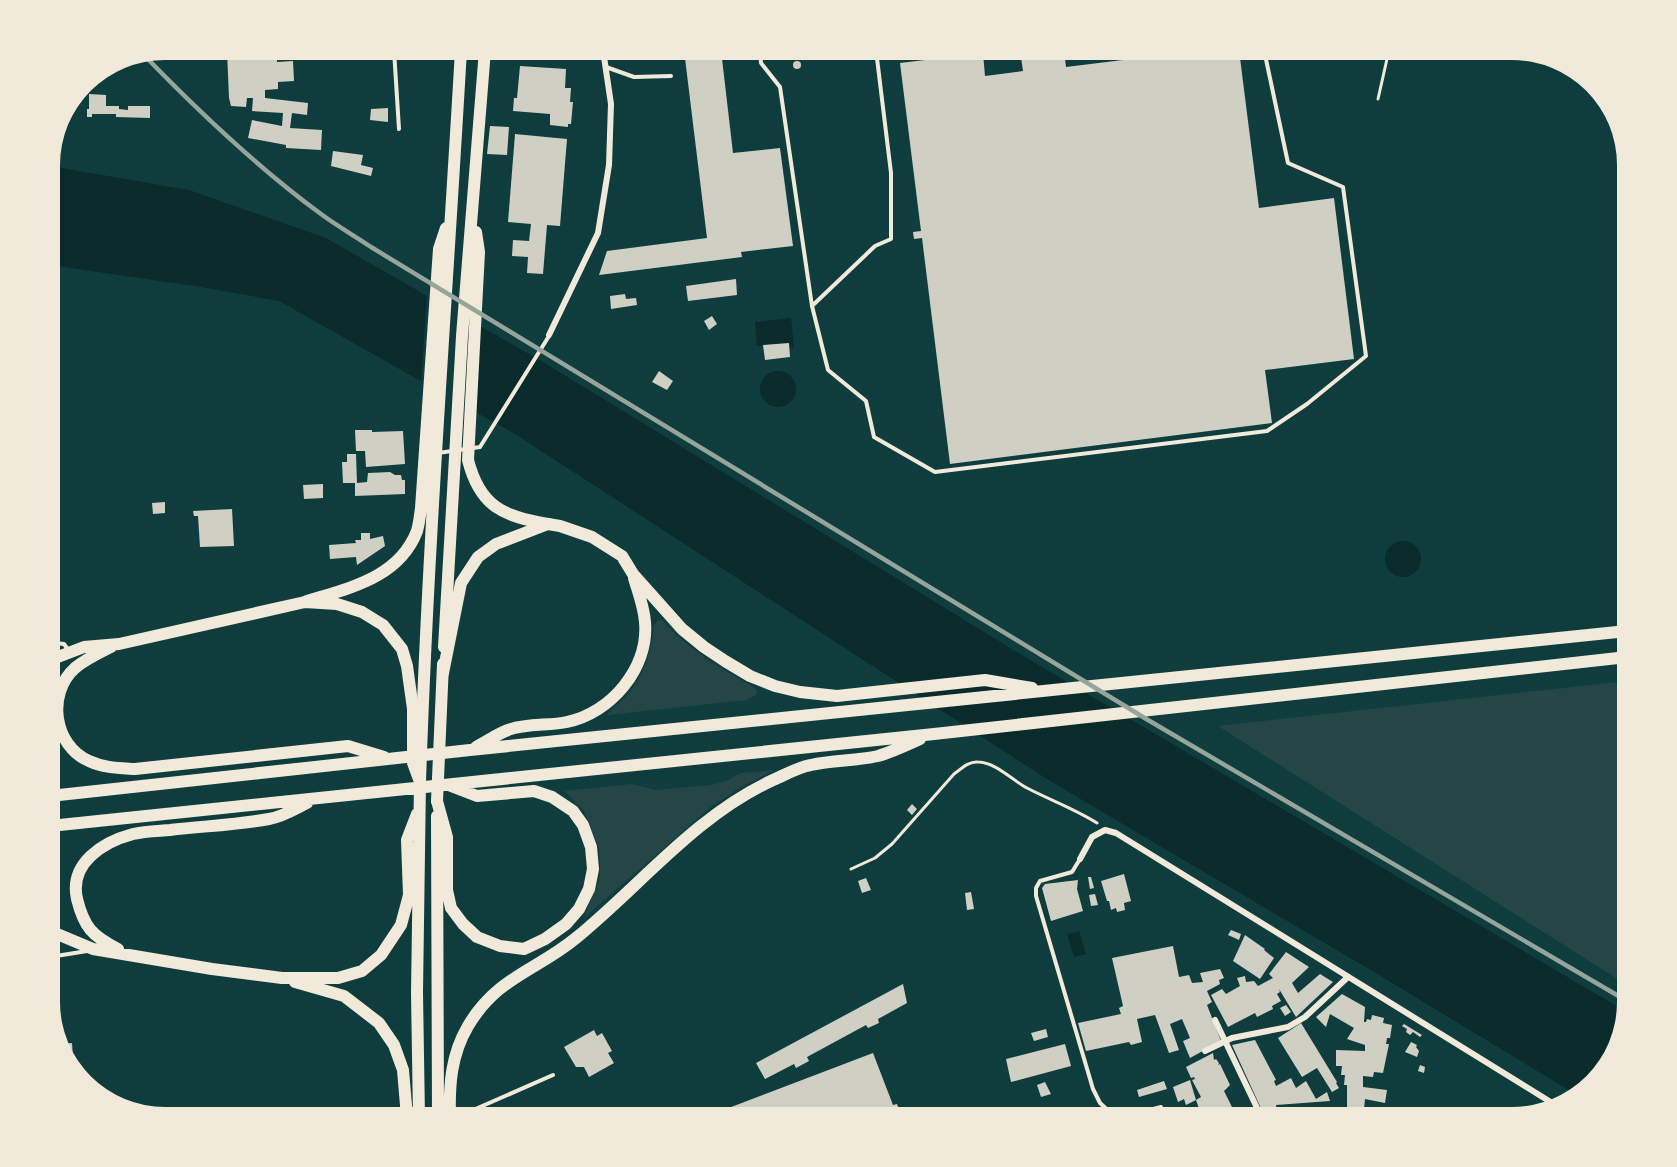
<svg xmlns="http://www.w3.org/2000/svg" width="1677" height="1167" viewBox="0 0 1677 1167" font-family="'Titillium Web',sans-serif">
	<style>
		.green { fill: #244646 }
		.water { fill: #0a2a2b }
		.pier { fill: #0f3d3e }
		.building { fill: #cfcfc3 }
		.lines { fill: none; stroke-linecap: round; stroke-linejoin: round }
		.path { stroke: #f1e9da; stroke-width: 3 }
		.service { stroke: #f1e9da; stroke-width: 4 }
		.minor { stroke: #f1e9da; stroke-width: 6 }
		.primary { stroke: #f1e9da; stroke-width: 12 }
		.trunk { stroke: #f1e9da; stroke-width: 12 }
		.rail { stroke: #97a49c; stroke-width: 4.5 }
	</style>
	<rect width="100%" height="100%" fill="#0f3d3e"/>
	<path class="green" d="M659,620H662C688,649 721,669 754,687L757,691L756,695L747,700L607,715C612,708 621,702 627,695C645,674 651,651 654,624Z
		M1627,681V985L1218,726Z
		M774,770L738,789L711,807L584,918L599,881L600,867L599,848L584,811L565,791L632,784L656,790L710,785L724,782L741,773Z"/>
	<path class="water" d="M50,166L189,190L326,238L548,365L1025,657L1625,1011L1608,1067L1577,1095L1379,975L1050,781L515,434L279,301L201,287L50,265Z
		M791,318L794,347L790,348L788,343L757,346L755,322Z
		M760 389a18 18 0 1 1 36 0a18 18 0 1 1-36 0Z
		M1385 559a18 18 0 1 1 36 0a18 18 0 1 1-36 0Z
		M1079,931L1086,954L1074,957L1067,934Z"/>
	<path class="pier" d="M427,292L479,322L475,415L421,385Z"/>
	<path class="building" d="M233,50H277V62L293,61L294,81L278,82V89L265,90V98L308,103L307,115L292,113L290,128L322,130L321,150L286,148V145L248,138L252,120L282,126L283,113L252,111L253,98H247L246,107L231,106L229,98L227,51Z
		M684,50H721L733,153L780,148L793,246L741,252L742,257L599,275L607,251L707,238Z
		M1020,50H1064L1066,67L1204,50H1239L1259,208L1334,198L1354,359L1265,370L1272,423L950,464L922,238L914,239L913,232L921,231L900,63L983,53L985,76L1023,71Z
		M793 65a4 4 0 1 1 8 0a4 4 0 1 1-8 0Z
		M520,66L566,69L565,88H571L570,102H573L571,124H568V127L550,125V114L513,111L514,98H517Z
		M89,94L106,95V106H119V109L128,110V106H150V118L116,117V114H92V117H87V109H89Z
		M388,108V122L370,120L371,109Z
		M490,126L509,127L507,155L487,154Z
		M515,134L567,139L560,226L547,225L543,274L527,273L528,257L512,256L513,240L529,241L531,224L508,222Z
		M333,151L363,155L361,165L373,168L371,176L331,166Z
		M736,279L737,295L688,301L686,286Z
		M625,294L626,299L636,298L637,305L611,309L610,296Z
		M712,316L717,324L709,330L704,321Z
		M789,343L790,357L765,360L763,345Z
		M659,371L673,381L667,390L652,382Z
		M355,430H372V432L403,431L405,464L366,467L365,451H356Z
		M347,454H356L357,483L367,482L368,473L390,472L395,475H401L402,480H405V494L355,496V483H343L342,462H347Z
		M323,484V498L304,499L303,485Z
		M165,502V513L153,514L152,503Z
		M232,509L234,546L200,547L198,516H194L193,511Z
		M361,533H370V539L383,536L385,546L357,565L356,557L330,559L329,545L356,543L355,540H361Z
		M912,804L917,809L912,815L907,810Z
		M1124,874L1131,901L1124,903L1125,910L1117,912L1116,908L1111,910L1109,901H1107L1101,881Z
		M1088,877H1091L1094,888L1090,889Z
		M866,878L871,890L862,893L858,881Z
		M1078,880L1077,889L1083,911L1051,921L1042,888L1045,884Z
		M971,892L974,909L967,910L965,893Z
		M1095,894L1098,905L1091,906L1089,895Z
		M1231,930L1241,934L1239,940L1228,935Z
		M1245,935L1265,949L1264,950L1274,958L1260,979L1233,961Z
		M1173,946L1179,977L1189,975L1192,983L1203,982L1200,973L1220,969L1224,978L1219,980L1220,984L1207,991L1212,1002L1207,1005L1221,1041L1190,1058L1183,1041L1190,1038L1182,1019L1170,1024L1179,1050L1169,1053L1155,1015L1137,1019L1142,1042L1131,1045L1129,1042L1086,1051L1078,1023L1121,1014L1119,1008L1123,1006L1112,958Z
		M1286,952L1309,967L1292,983L1298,993L1320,974L1333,982L1296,1017L1279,989L1280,992L1277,994L1281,1001L1272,1006L1273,1009L1257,1017L1255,1013L1228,1027L1211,995L1222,989L1226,994L1240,986L1237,978L1245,976L1246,982L1254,981L1258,986L1273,978L1269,974Z
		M903,984L907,1003L878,1019L879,1023L868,1028L866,1025L807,1057L809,1061L796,1068L794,1064L765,1079L756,1063Z
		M1342,994L1365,1007L1364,1022H1366L1367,1019L1371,1020L1372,1015L1384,1018L1383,1023L1392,1025L1390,1038H1387L1386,1044H1389L1383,1073L1374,1072L1373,1077L1363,1076V1087L1387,1090L1385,1103L1365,1099L1364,1109L1369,1110L1368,1117H1347V1085H1344L1345,1075H1341L1342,1066H1336V1050L1365,1051V1045L1347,1039L1354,1028L1330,1014L1326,1027L1316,1017Z
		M1286,1005L1291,1012L1285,1016L1280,1008Z
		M1301,1023L1337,1082L1336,1083L1339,1088L1332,1092L1317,1068L1302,1077L1278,1038Z
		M1404,1024L1422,1035L1420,1037L1413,1032L1410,1035L1406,1032L1407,1029L1402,1026Z
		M1046,1029L1048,1037L1034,1041L1031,1033Z
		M594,1030L597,1036L602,1033L612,1051L608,1053L614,1063L589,1077L584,1067H576L564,1047Z
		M1255,1040L1276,1080L1274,1081L1276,1086L1291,1078L1296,1088L1306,1081L1316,1099L1327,1092L1330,1101L1276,1105L1278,1117H1265L1232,1045Z
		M1411,1042L1417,1045L1416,1047L1419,1051L1417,1057L1405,1052Z
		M72,1043L73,1057L64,1058L60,1044Z
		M1065,1044L1071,1066L1011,1082L1006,1059Z
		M873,1053L893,1105L897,1104L902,1117H705Z
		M1213,1053L1214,1060L1216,1059L1219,1063L1218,1065L1220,1064L1230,1085L1224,1091L1235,1113L1241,1110L1245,1117H1202L1196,1100L1186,1105L1184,1099L1178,1102L1173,1087L1190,1080L1196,1100L1201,1097L1192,1080L1195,1079L1194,1077L1191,1078L1186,1067Z
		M1420,1065L1425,1067L1424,1073L1418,1071Z
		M1164,1081L1167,1089L1139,1097L1137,1090Z
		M1045,1082L1051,1094L1041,1097L1037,1085Z
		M1192,1112L1194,1117H1176Z"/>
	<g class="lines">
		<path class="path" d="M1378,99L1389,50
			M851,869L875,858L892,844L954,774C961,769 969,761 978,762C995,762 1012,780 1027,788C1050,800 1075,809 1097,823"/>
		<path class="service" d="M394,50L399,129
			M760,50L761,63L780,87L812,306L828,370L866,401L874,437L935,472L1267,431L1307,404L1366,356L1343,187L1288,163L1264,50
			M606,67L634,77L671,76
			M812,306L875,246L891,239V173L876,50
			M438,453L480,447L549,336
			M50,645L55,643L64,644L69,651
			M1080,859L1072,872L1040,881L1036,888V896L1093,1089L1100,1103L1113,1115H1130L1161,1107
			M50,957L87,951
			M464,1114L553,1075"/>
		<path class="minor" d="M549,335L598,233L609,165L611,104L603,50
			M1080,859L1092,837L1105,830L1116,833L1557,1106
			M1215,1020L1259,1112
			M1205,1051L1232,1038L1288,1027L1305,1017L1348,977
			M1413,1113L1445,1117
			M464,1114L465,1117"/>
		<path class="primary" d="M476,232L479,252L468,460C480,507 503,516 548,524
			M307,601C349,588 399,578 417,531C419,524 420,516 421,508L439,249L446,228
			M444,647L462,336L485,50
			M420,782C428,538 447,294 461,50
			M437,801L443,664"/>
		<path class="trunk" d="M111,647C99,653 86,659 75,668C46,694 54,746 89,761C104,768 119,768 135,769L348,746L384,757
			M50,660L84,647L119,644L305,602L337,604L362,612L383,625L402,649L407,666L413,709V763L420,782L417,993L419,1117
			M443,673L461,583L478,557L496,544L548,524L560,526L592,537L622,556L633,574L682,629L704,647L725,661L750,676L775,686L800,692L837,696L985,680L1032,688
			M476,747C486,742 497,734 508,730C526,723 549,726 567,722C611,713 649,668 645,622C644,607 638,592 634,578
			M50,796L470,750L1627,631
			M437,801L447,837V890L451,908L463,924L477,937L500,946L524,949L545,939L566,924L579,909L589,889L593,869L591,847L583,825L573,811L552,797L534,791L477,796L451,786
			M437,816L438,1117
			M50,826L934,734L1627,657
			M50,931L93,949L212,969L282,978H338L362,971L381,955L401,925L409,895L407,840L417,814
			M118,949C92,936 84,927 77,899C69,863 103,842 133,834C145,831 158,831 170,830C203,826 237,825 269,819C282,817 295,809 307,803
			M295,982L344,996L379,1023L394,1045L403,1070L407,1117
			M450,1117C449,1085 451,1055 468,1026C497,977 536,971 576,938C641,885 695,816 773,780C785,775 798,767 811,765C833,760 856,761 878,756C892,752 907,745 920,739"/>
		<path class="rail" d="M143,54C198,111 257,167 321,214C337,226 355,236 371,247L1148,720L1627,1001"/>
	</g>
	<path d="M0 0H1677V1167H0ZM165 60H1512A105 105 0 0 1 1617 165V1002A105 105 0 0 1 1512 1107H165A105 105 0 0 1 60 1002V165A105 105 0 0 1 165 60Z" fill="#f1e9da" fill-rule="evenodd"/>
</svg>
